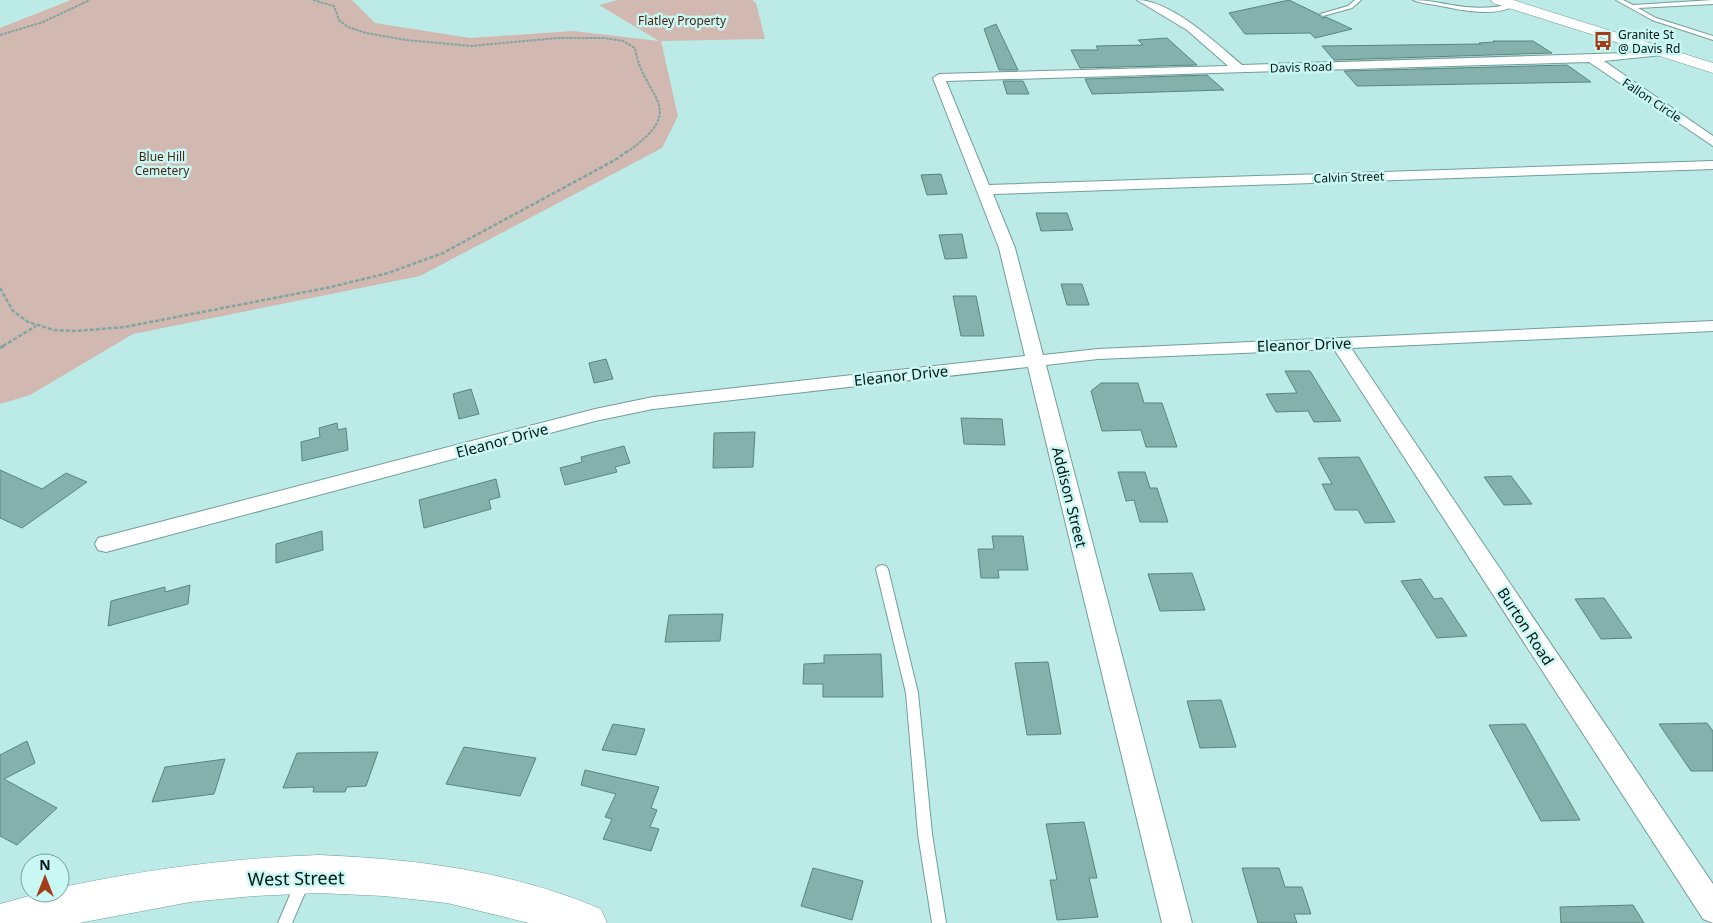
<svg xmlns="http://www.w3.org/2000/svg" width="1713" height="923" viewBox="0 0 1713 923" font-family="'Noto Sans',sans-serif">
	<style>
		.green { fill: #d1b8b0 }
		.building { fill: #85b1ad; stroke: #5a8581 }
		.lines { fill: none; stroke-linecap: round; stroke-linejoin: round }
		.lane-casing { stroke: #729e9a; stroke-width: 2 }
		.street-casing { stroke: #729e9a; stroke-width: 2 }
		.secondary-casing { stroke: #729e9a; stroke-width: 1 }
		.path-far2 { stroke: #80a5a2; stroke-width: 2; stroke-dasharray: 3 1; stroke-linecap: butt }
		.path-far1 { stroke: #80a5a2; stroke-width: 2.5; stroke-dasharray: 4 2; stroke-linecap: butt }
		.path { stroke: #80a5a2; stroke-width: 3; stroke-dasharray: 5 2.5; stroke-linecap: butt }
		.lane { fill: #fff; fill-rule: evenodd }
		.street { fill: #fff; fill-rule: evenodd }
		.secondary { fill: #fff; fill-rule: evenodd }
		.labels { text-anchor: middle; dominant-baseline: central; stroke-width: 5; stroke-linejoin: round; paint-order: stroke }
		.far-park-label { font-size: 12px; fill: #501f0e; stroke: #c9f7f3 }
		.far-poi-label { font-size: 12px; fill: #071817; stroke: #c9f7f3; text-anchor: start }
		.far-street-label { font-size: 12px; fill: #071817; stroke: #c9f7f3 }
		.street-label { font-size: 15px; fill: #071817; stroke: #c9f7f3 }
		.near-street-label { font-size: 18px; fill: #071817; stroke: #c9f7f3 }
	</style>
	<rect width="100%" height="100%" fill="#bceae6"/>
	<path class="green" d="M71,0H352L375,23L470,38L573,31L659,41L599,5L618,0H752L756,3L765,39L661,41L678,116L662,148L420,276L133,334L30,395L0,404V28Z"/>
	<path class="building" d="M1289,0L1318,14L1322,18L1326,17L1352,29L1315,38L1310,33L1245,34L1229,13Z
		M996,24L1018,70H999L984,29Z
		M1167,38L1197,65L1080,68L1071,50H1098L1096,46L1143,45L1138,40Z
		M1493,41H1533L1552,53L1334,60L1322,46L1481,44L1479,43L1494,42Z
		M1567,65L1591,82L1357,86L1344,71Z
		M1207,75L1224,90L1092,94L1085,79Z
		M1003,81H1023L1029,94H1007Z
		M941,174L947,194L927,195L921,175Z
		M1036,213H1067L1073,230L1041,231Z
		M962,234L967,258L945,259L939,235Z
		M1061,284H1082L1089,305H1067Z
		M953,296H976L984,336H961Z
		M606,359L613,379L594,383L589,363Z
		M1285,371H1310L1341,421L1314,422L1308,411L1276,412L1266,394L1297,393Z
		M1101,383H1138L1144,403H1162L1177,447H1146L1141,430L1102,431L1091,391Z
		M471,389L479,414L459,419L453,394Z
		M961,418L1002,419L1005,445L964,444Z
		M337,423L338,430L346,428L348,450L302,461L301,442L320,437L319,428Z
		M755,432L753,467L713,468L714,433Z
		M624,446L630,463L615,467L617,472L565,485L560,468L582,462L581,457Z
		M1359,457L1395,522L1365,523L1358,510H1335L1322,484H1332L1318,458Z
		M0,470L42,489L66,473L87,482L22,528L0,518Z
		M1118,472H1145L1150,488H1157L1168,522H1140L1134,500L1126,501Z
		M1511,476L1532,504L1504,505L1484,477Z
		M496,479L500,497L489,500L491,509L424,528L419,500Z
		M322,531L323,550L276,563V544Z
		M992,536H1023L1028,570H998L999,578H981L978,549H994Z
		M1192,573L1205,610L1160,611L1148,574Z
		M1421,579L1434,599L1442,598L1467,636L1437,638L1401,581Z
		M190,585L188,604L108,626L111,601L165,587V592Z
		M1604,598L1632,638L1601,639L1575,599Z
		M723,614L720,641L665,642L669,615Z
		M881,654L883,697H823V684H803L804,664L824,663V655Z
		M1048,662L1061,734L1027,735L1015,663Z
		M1221,700L1236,747L1200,748L1187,701Z
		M1707,723L1713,731V771H1691L1659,724Z
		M613,724L645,729L636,755L602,750Z
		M1525,724L1580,820L1541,821L1489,725Z
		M27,741L35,763L4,779L57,808L17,845L0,836V755Z
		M464,747L536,758L520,796L446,784Z
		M378,752L366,786L347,787L345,792H313L314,787L283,788L297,753Z
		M225,759L214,794L152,802L165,767Z
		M585,770L659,787L651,808L657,810L650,827L659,829L651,851L603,839L612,819L605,817L616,794L581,785Z
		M1084,822L1097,878H1089L1098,917L1057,920L1050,880H1057L1046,824Z
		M813,868L863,881L852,920L801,906Z
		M1242,868H1279L1285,887H1302L1311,914H1294L1297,923H1258Z
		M1633,905L1644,923H1561L1560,907Z"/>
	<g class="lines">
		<g class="lane-casing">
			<path id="lane" d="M1355,0H1361L1352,8L1323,16L1320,14L1348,6Z
				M1413,0C1427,0 1439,3 1452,5C1473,9 1493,9 1514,3L1517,5C1494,18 1460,10 1436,5C1428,4 1420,3 1413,0Z
				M1616,0H1623L1633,5L1713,0V4L1638,8L1656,18L1713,36V40L1652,20Z
				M882,565L886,566L888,569L918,693L932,834L946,923H932L918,834L906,693L876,569L878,566Z
				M303,874L308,876L310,881L292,923H278L298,876Z"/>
		</g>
		<g class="street-casing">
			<path id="street" d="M1137,0C1171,0 1216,43 1242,65L1626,53L1662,49L1668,52L1662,55L1604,61L1713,136V146L1589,62L946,81L989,185L1713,161V169L993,194L1015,248L1043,355L1098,349L1713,321V331L1351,348L1713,884V923L1703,919L1334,349L1098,359L1046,365L1192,923H1162L1028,367L653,409L595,421L106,552L98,550L95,544L98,538L106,536L595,409L653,397L1025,356L999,248L933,78L939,74L1228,66L1187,30Z"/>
		</g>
		<g class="secondary-casing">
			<path id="secondary" d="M1491,0H1513L1713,63V73L1493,3Z
				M319,855C417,859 511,871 601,909L607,923H529L447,903L384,896L319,893L254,896L190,902L79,923H0V904L40,893H60V888L63,887C149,869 232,858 319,855Z"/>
		</g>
		<path class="path-far2" d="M313,0L334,6L339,20L348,27L366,33L406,40L471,46L557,38H604L623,41L635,48C643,99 691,107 627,152
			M0,35L43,22L90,0"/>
		<path class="path-far1" d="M0,288L13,311L28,322L54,330L76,331L125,327L331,287L388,273L443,253L615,160L629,150
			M3,346L36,326"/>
		<path class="path" d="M0,348L5,345"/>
		<use href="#lane" class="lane"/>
		<use href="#street" class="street"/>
		<use href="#secondary" class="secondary"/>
	</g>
	<defs>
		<g id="bus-bare" transform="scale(1.5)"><path d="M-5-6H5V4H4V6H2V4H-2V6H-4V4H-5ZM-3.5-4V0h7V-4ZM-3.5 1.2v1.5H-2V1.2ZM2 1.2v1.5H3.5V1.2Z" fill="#a33d17" stroke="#c9f7f3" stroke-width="2.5" paint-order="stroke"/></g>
	</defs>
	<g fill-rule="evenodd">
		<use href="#bus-bare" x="1603" y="41"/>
	</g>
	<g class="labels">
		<g class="far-park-label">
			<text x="682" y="20">Flatley Property</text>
			<text x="162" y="156">Blue Hill<tspan x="162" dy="14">Cemetery</tspan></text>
		</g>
		<g class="far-poi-label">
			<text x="1618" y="34">Granite St<tspan x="1618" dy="14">@ Davis Rd</tspan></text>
		</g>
		<g class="far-street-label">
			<text transform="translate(1301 67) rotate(-2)">Davis Road</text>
			<text transform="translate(1652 100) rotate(34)">Fallon Circle</text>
			<text transform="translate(1349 177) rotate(-2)">Calvin Street</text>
		</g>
		<g class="street-label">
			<text transform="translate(1304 344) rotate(-2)">Eleanor Drive</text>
			<text transform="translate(901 375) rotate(-6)">Eleanor Drive</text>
			<text transform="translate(502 440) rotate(-15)">Eleanor Drive</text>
			<text transform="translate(1070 497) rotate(76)">Addison Street</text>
			<text transform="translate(1526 626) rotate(57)">Burton Road</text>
		</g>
		<g class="near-street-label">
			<text transform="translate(296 878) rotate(-1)">West Street</text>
		</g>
	</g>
	<g transform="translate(45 878)"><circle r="24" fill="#c9f7f3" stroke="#7b9e9b"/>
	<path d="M0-4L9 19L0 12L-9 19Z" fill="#a33d17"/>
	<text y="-8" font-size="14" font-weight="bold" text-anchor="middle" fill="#071817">N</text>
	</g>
</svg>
